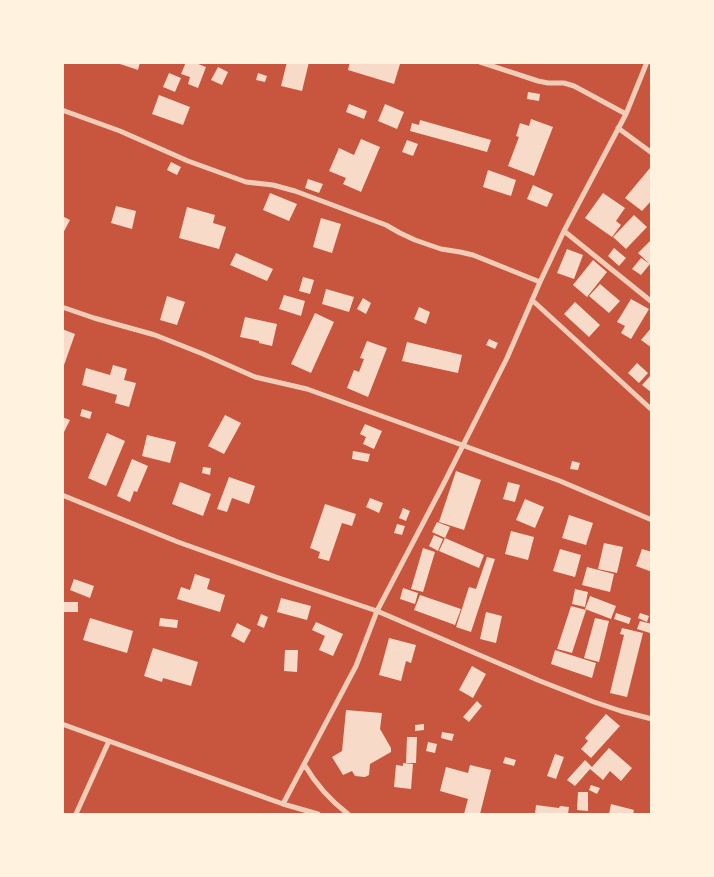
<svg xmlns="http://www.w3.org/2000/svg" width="714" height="877" viewBox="0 0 714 877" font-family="'Nunito Sans',sans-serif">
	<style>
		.building { fill: #f7dbc8 }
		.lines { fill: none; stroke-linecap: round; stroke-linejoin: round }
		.minor { stroke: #f1ccb7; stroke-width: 5 }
	</style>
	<rect width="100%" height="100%" fill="#c8553d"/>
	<path class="building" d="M121,62H140L138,70L120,64Z
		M186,62H193L206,67L198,88L188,84L190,77L181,74Z
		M287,62H309L302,91L281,86Z
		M350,62H396L400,64L394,84L348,70Z
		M218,67L228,72L222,85L211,80Z
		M169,73L181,78L175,92L163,87Z
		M258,73L267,76L265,82L256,80Z
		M528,92L540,94L539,101L527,99Z
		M159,95L190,107L183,125L152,114Z
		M349,104L367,111L364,119L346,112Z
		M385,104L404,112L397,129L378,121Z
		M531,119L553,127L534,176L508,166L519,137L516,136L520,123L529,126Z
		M420,120L491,140L487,152L410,131L412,123L419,125Z
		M361,139L380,147L361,192L343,184L346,178L329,171L339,148L354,155Z
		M407,140L418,144L413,156L402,152Z
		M171,162L181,167L177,175L167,170Z
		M650,168L652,170V200L642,211L625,198Z
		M488,170L516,180L511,196L483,187Z
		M308,179L323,184L319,193L305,188Z
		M533,185L553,194L547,207L527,199Z
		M270,193L297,204L289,221L263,210Z
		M603,193L625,208L616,221L621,225L612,237L585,218Z
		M116,206L136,211L132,229L111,223Z
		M187,207L215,215L213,223L226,227L219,249L179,238Z
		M634,215L647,227L626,249L613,237Z
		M62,216L70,220L62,235Z
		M321,218L341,224L332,253L313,247Z
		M652,239V266L638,253Z
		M614,248L626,258L619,266L608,256Z
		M567,249L583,255L574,279L557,273Z
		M236,253L273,269L267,281L230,265Z
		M641,258L650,264L641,275L632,269Z
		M593,260L607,272L587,297L573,285Z
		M303,277L314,280L310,294L299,291Z
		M600,284L620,301L609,313L589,296Z
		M326,289L354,297L349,312L322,304Z
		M284,295L305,301L301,316L279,309Z
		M167,296L185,302L177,325L160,320Z
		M363,298L371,303L366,314L357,309Z
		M631,299L649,309L631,339L621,333L625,326L617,322Z
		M575,302L600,325L589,337L564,314Z
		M419,307L430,312L426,324L414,319Z
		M315,313L334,322L311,373L291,364Z
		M245,317L277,324L272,346L259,343V341L240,337Z
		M652,327V348L641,340Z
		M62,329L75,334L63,368H62Z
		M489,339L498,343L495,349L486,345Z
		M367,341L387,348L368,397L347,388L354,370L359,372L364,359L360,358Z
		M407,342L462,355L458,373L402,361Z
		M637,363L648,373L639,383L628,373Z
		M113,365L127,369L124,380L136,383L129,407L115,403L117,395L82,385L86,368L110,375Z
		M652,374V393L642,385Z
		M82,409L92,412L90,419L80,416Z
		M225,415L241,423L224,454L208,446Z
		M62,417L70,420L62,436Z
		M365,424L382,431L374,449L363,444L366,437L360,434Z
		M107,433L125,441L106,486L88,478Z
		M147,435L176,442L170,463L142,456Z
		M353,451L370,454L368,462L352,459Z
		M132,459L148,466L137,492L134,491L130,502L117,496Z
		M572,461L580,463L578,470L570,469Z
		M203,467L211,468L210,475L202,473Z
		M456,471L481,480L464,530L439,522Z
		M229,477L255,486L249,504L232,498L227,512L217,509Z
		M180,482L211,494L203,516L172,504Z
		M508,482L520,485L515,502L503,499Z
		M370,498L383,503L379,513L366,507Z
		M525,499L544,507L535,528L516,520Z
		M325,504L356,514L352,526L342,523L329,561L318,558L320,552L310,548Z
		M403,508L410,511L406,521L399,518Z
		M569,515L593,523L586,545L562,538Z
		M437,522L450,527L445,538L432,532Z
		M397,524L405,526L402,535L394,533Z
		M511,531L534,537L528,560L505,554Z
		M434,535L443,539L438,551L429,546Z
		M445,538L484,555L479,568L439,551Z
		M604,543L623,547L617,573L598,569Z
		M423,548L435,552L423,592L411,589Z
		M560,549L581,555L575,577L553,571Z
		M642,549L652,552V572L636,566Z
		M487,557L495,559L471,632L456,627L469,587L476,589Z
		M587,567L614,574L610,592L582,585Z
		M195,574L210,579L207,589L225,595L220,612L177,599L181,587L190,590Z
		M74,579L94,586L90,598L70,590Z
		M403,588L418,593L415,604L400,599Z
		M575,589L588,592L585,607L572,604Z
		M420,595L461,609L455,625L414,610Z
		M590,596L616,606L611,619L585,609Z
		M281,598L311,606L307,620L277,612Z
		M62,602H78V612H62Z
		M571,606L586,610L572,653L557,649Z
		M486,612L502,616L496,643L480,639Z
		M616,613L631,618L629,624L614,619Z
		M640,613L649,616L647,622L638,618Z
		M261,614L268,617L264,628L257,625Z
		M90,618L133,631L127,653L83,640Z
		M160,618L178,620L177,628L159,626Z
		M595,618L609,621L599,662L584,658Z
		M640,621L652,624L650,633L637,629Z
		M316,622L343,634L333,656L319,650L325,636L312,630Z
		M237,623L251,630L244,643L231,636Z
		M622,628L643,633L627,697L610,693L624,635L620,634Z
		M389,638L416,645L411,663L406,661L401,681L379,675Z
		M153,648L198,662L191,686L163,678L162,682L144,676Z
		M285,650H298L297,672L284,671Z
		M555,650L596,663L592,678L551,664Z
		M472,666L486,674L473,698L459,690Z
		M477,701L482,706L469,722L463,717Z
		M346,710L382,713L380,729L391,748V752L370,764L369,775L365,777L355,776L352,771L343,775L332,757L342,751Z
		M606,714L620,726L591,758L581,749L588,741L585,738Z
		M424,724V730L415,731V725Z
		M442,732L454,734L452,741L441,738Z
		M407,737H417L416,763H406Z
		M428,742L437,744L435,753L426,751Z
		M609,748L632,768L621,781L610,771L603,780L590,769L575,786L567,780L585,760L592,767Z
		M555,754L564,757L556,779L547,776Z
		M505,757L516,760L514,766L503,763Z
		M403,763L413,764L411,789L394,787L396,765L403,766Z
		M470,765L491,770L480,814H464L468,799L440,791L446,767L468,773Z
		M591,785L600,788L597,794L589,790Z
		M578,792H588V811L577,810Z
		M611,804L634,810L633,814H609Z
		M536,805L559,808L560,806L569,807L568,814H535Z"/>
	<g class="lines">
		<path class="minor" d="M480,62L538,81L548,83H564L574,86L626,114
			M62,110L120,131L188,161L246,182L273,185L295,191L386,225L400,233L415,240L441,249L460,252L473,255L540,282
			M618,128L652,153
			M564,231L652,302
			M532,300L652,410
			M62,307L94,318L155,335L203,354L255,377L307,389L462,445L560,481L652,520
			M62,495L178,542L276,577L377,611L540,681L594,702L621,711L652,719
			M62,724L283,804L318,814
			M304,764C315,783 331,801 348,814
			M283,804L356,666L377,611L442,487L507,358L540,282L564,231L626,114L647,62
			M76,814L109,741"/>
	</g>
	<rect width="714" height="877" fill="none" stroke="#fff3e0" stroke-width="128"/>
</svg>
